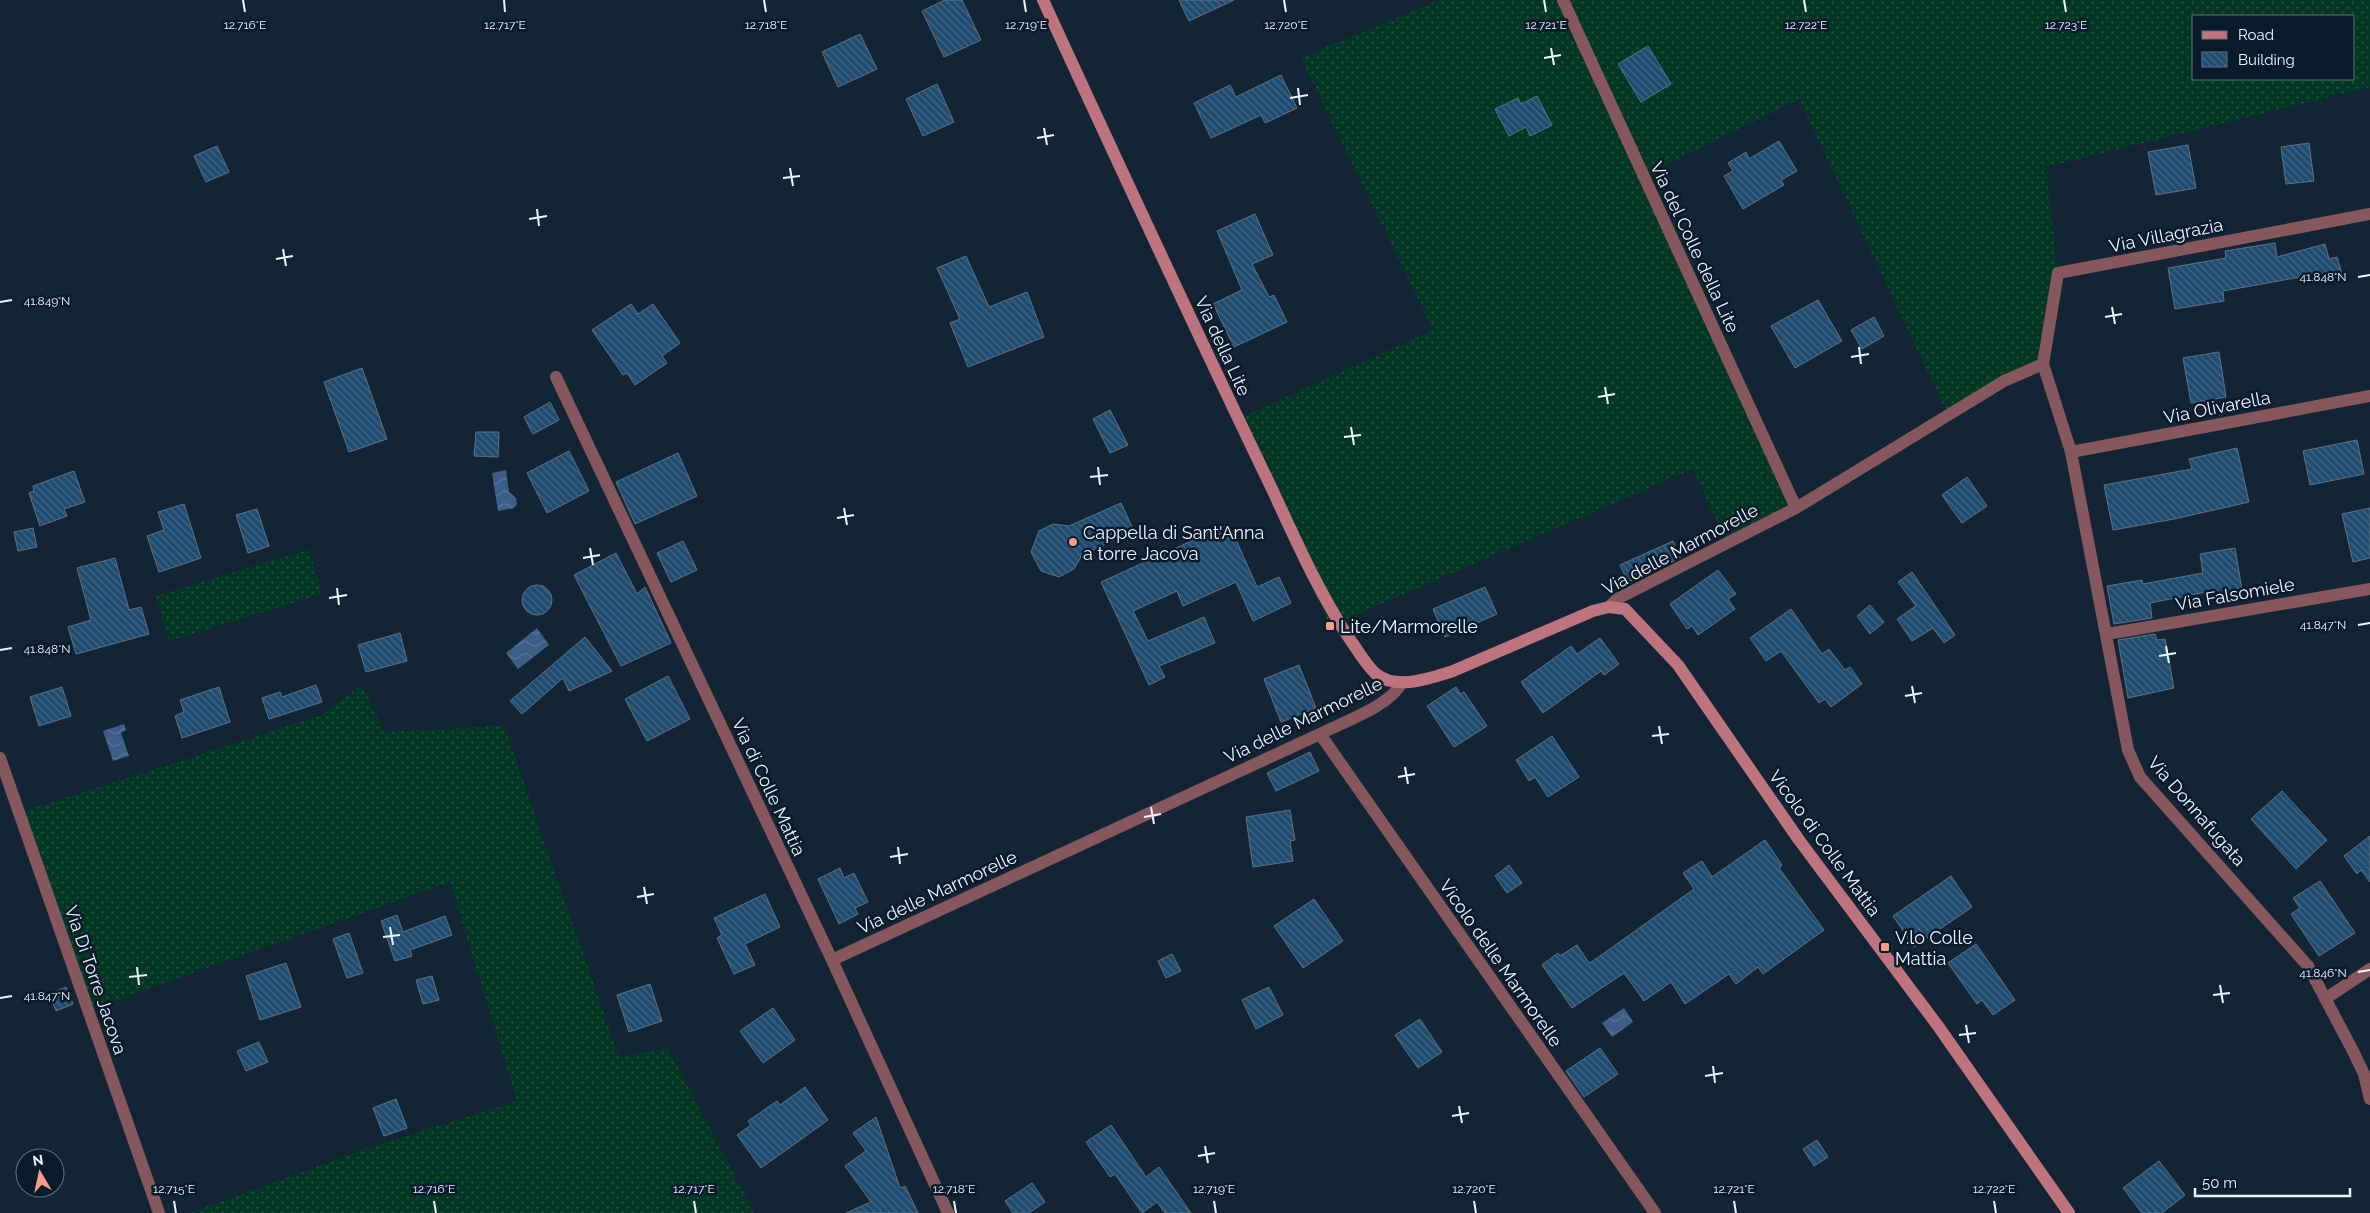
<svg xmlns="http://www.w3.org/2000/svg" width="2370" height="1213" viewBox="0 0 2370 1213" font-family="Raleway,sans-serif">
	<style>
		.grass { fill: url(#grass-dots); fill-rule: evenodd }
		.water { fill: url(#water-waves) }
		.building { fill: url(#building-back-hatch); stroke: #5d7284 }
		.lines { fill: none; stroke-linecap: round; stroke-linejoin: round }
		.street { stroke: #86585e; stroke-width: 12 }
		.secondary { stroke: #be747f; stroke-width: 12 }
		.ticks { fill: none; stroke: #edf6ff; stroke-width: 2 }
		.poi-dot { fill: #f49e8a; stroke: #091b2a; stroke-width: 2 }
		.labels { text-anchor: middle; dominant-baseline: central; stroke-width: 5; stroke-linejoin: round; paint-order: stroke }
		.street-label { font-size: 18px; fill: #edf6ff; stroke: #091b2a }
		.poi-label { font-size: 18px; fill: #edf6ff; stroke: #091b2a; text-anchor: start }
		.ticks-label { font-size: 12px; text-anchor: middle; fill: #edf6ff; stroke: #091b2a; stroke-width: 5; stroke-linejoin: round; paint-order: stroke }
	</style>
	<defs>
		<pattern id="grass-dots" width="8" height="8" patternUnits="userSpaceOnUse" patternTransform="scale(1.25)"><rect width="8" height="8" fill="#023723"/><path d="M2 2h.1M6 6h.1" fill="none" stroke="#275544" stroke-width="1.8" stroke-linecap="round"/></pattern>
		<pattern id="water-waves" width="16" height="10" patternUnits="userSpaceOnUse" patternTransform="scale(1.25)"><rect width="16" height="10" fill="#3c5e87"/><path d="M0 5q4-4 8 0t8 0" fill="none" stroke="#587699"/></pattern>
		<pattern id="building-back-hatch" width="6" height="6" patternUnits="userSpaceOnUse" patternTransform="scale(1.25)"><rect width="6" height="6" fill="#1f4b6f"/><path d="M-1 5l2 2M0 0l6 6M5-1l2 2" fill="none" stroke="#406685"/></pattern>
	</defs>
	<rect width="100%" height="100%" fill="#132535"/>
	<path class="grass" d="M1439,0H2370V87L2046,167L2058,273L2043,364L1948,415L1799,99L1644,176L1796,508L1727,544L1693,469L1330,626L1238,419L1433,330L1301,58ZM2194,16H2354V79H2194Z
		M309,549L322,594L169,641L156,596Z
		M363,684L383,732L504,726L619,1057L668,1048L754,1213H191L365,1149L517,1101L450,882L88,1010L19,813L322,715Z"/>
	<path class="water" d="M506,470L509,492L516,498L517,504L514,508L498,511L492,473Z
		M537,628L549,645L518,669L506,653Z
		M124,724L126,730L121,733L129,756L113,761L103,731Z
		M1624,1008L1633,1022L1612,1037L1602,1023Z"/>
	<path class="building" d="M945,0H962L981,40L944,57L922,11Z
		M1179,0H1234L1189,21Z
		M860,34L877,69L838,87L822,52Z
		M1648,46L1671,84L1641,102L1618,64Z
		M1281,75L1297,108L1265,123L1261,115L1211,138L1194,103L1230,85L1236,97Z
		M937,84L954,122L923,136L906,99Z
		M1537,96L1552,125L1530,136L1526,127L1509,136L1495,109L1518,98L1521,104Z
		M1779,141L1797,171L1781,180L1784,185L1743,209L1724,176L1733,171L1728,163L1746,152L1749,159Z
		M2309,143L2314,181L2286,184L2281,147Z
		M2188,145L2196,188L2156,195L2148,152Z
		M217,146L229,172L206,182L194,156Z
		M1255,214L1273,255L1252,264L1269,297L1274,295L1287,322L1234,347L1213,304L1242,290L1217,231Z
		M2275,243L2277,257L2325,244L2329,259L2337,257L2342,274L2308,283L2306,276L2223,291L2224,301L2175,309L2168,268L2226,258L2225,251Z
		M966,256L989,307L1027,292L1044,337L968,367L950,323L960,319L937,268Z
		M1818,300L1842,341L1795,368L1771,326Z
		M631,304L638,314L653,304L680,343L662,356L667,363L635,385L627,373L623,375L592,330Z
		M1874,317L1884,336L1862,349L1851,330Z
		M2219,352L2226,397L2191,403L2183,358Z
		M362,368L387,439L349,452L324,382Z
		M550,402L559,420L533,434L524,417Z
		M1110,410L1128,445L1110,453L1093,419Z
		M476,432H499L498,457L474,456Z
		M2357,440L2364,474L2310,485L2303,451Z
		M2237,448L2249,502L2174,519L2113,530L2104,485L2192,469L2189,459Z
		M569,451L589,491L547,513L527,473Z
		M678,453L697,496L635,524L616,482Z
		M74,471L85,502L64,509L67,516L40,526L29,493L34,491L33,486Z
		M1967,477L1987,506L1962,523L1942,495Z
		M1121,503L1134,531L1082,555L1074,569L1059,577L1041,571L1031,552L1039,531L1053,524L1069,526Z
		M184,504L201,558L159,572L147,536L164,530L158,512Z
		M2370,508V558L2353,562L2342,514Z
		M257,509L269,546L248,553L236,515Z
		M1229,524L1257,587L1279,577L1291,603L1253,621L1236,582L1183,606L1177,591L1133,611L1148,641L1204,617L1215,643L1159,666L1165,677L1149,685L1101,582Z
		M33,528L37,547L18,551L14,532Z
		M683,541L697,570L671,582L657,553Z
		M1673,541L1680,558L1628,582L1620,565Z
		M2235,548L2242,590L2207,596L2206,592L2150,603L2152,618L2114,624L2107,586L2142,580L2143,584L2203,573L2200,554Z
		M616,553L637,594L645,587L671,643L621,666L574,575Z
		M115,558L129,610L141,607L149,634L76,654L68,627L91,620L77,568Z
		M1718,570L1736,594L1728,599L1735,609L1698,635L1692,626L1687,629L1670,604Z
		M1912,572L1955,635L1944,643L1933,628L1912,641L1897,619L1916,606L1898,582Z
		M522 600a15 15 0 1 1 30 0a15 15 0 1 1-30 0Z
		M1485,587L1497,614L1445,637L1433,609Z
		M1870,605L1884,622L1870,634L1857,616Z
		M1791,609L1822,654L1829,649L1845,670L1850,667L1862,684L1831,707L1825,699L1819,703L1781,651L1766,661L1750,638Z
		M400,633L407,661L366,672L358,645Z
		M2155,634L2157,640L2165,639L2174,688L2128,698L2118,640Z
		M585,637L612,671L569,691L563,678L522,714L510,701Z
		M1600,638L1619,664L1604,675L1601,671L1543,713L1521,682L1571,646L1577,654Z
		M1299,665L1316,708L1281,722L1264,679Z
		M668,676L690,719L647,741L625,699Z
		M316,685L322,702L269,719L262,698L280,692L282,697Z
		M62,687L71,716L39,726L30,697Z
		M219,687L230,722L182,738L175,716L184,712L180,700Z
		M1456,687L1460,694L1464,692L1487,726L1454,747L1427,706Z
		M1552,736L1579,777L1548,797L1535,777L1529,781L1516,760Z
		M1310,752L1319,771L1276,791L1267,773Z
		M2282,791L2327,840L2296,869L2251,819Z
		M1290,810L1295,840L1290,841L1293,861L1253,867L1246,817Z
		M2370,836V882L2361,870L2357,874L2344,856Z
		M1765,840L1782,865L1779,868L1824,930L1763,974L1758,967L1736,984L1729,974L1685,1004L1671,982L1644,1001L1624,973L1572,1008L1542,965L1558,953L1560,956L1577,945L1589,963L1593,961L1694,889L1683,873L1702,861L1712,877Z
		M1509,865L1522,883L1507,893L1495,876Z
		M840,868L844,878L854,873L868,902L855,908L858,914L839,924L818,879Z
		M1951,876L1972,907L1914,947L1893,916Z
		M2320,881L2355,933L2319,956L2291,914L2300,908L2293,898Z
		M765,894L780,927L745,944L755,965L734,974L717,938L722,935L714,918Z
		M1314,899L1343,941L1303,968L1274,926Z
		M397,915L403,932L445,916L452,935L410,950L412,956L395,961L381,921Z
		M349,933L363,973L347,978L333,939Z
		M1976,944L2015,1000L1993,1015L1982,1000L1977,1004L1948,963Z
		M1172,954L1181,971L1166,978L1158,961Z
		M286,963L301,1007L260,1020L246,976Z
		M432,976L439,1000L423,1004L416,980Z
		M650,984L662,1021L629,1032L617,995Z
		M66,987L73,1004L56,1011L49,994Z
		M1269,987L1283,1015L1256,1029L1242,1000Z
		M773,1008L795,1040L763,1063L740,1031Z
		M1420,1019L1442,1052L1418,1068L1395,1035Z
		M259,1042L268,1062L246,1071L237,1051Z
		M1600,1048L1618,1074L1584,1097L1566,1071Z
		M805,1087L828,1120L761,1168L737,1135L751,1125L748,1121L777,1101L780,1105Z
		M396,1099L407,1128L384,1136L373,1108Z
		M876,1117L900,1188L905,1186L918,1213H846L871,1202L845,1166L866,1151L853,1133Z
		M1111,1125L1146,1177L1159,1167L1191,1213H1165L1157,1202L1142,1213L1115,1174L1110,1177L1086,1142Z
		M1817,1140L1828,1157L1814,1166L1803,1149Z
		M2159,1161L2185,1195L2162,1213H2142L2123,1188Z
		M1032,1183L1045,1202L1029,1213H1013L1005,1201Z"/>
	<g class="lines">
		<path class="street" d="M1563,0L1796,508
			M2370,214L2058,273L2043,364L2071,452L2128,750L2140,777L2308,966L2353,1051L2364,1074L2370,1099
			M556,377L832,960L948,1213
			M2071,452L2370,396
			M1609,607L1617,599L1796,508L2004,381L2043,364
			M2107,634L2370,589
			M1320,734L1655,1213
			M0,758L159,1213
			M832,960L1320,734C1343,722 1391,706 1402,682
			M2325,999L2370,969"/>
		<path class="secondary" d="M1043,0C1118,163 1194,327 1272,489C1296,541 1319,593 1351,641C1359,652 1366,665 1376,674C1397,691 1430,678 1453,671L1593,611L1609,607L1625,609L1678,665L1799,840L1938,1026L2069,1213"/>
	</g>
	<path class="ticks" d="M243,0L245,12M504,0L505,12M764,0L766,12M1024,0L1026,12M1284,0L1286,12M1544,0L1546,12M1804,0L1806,12M2064,0L2066,12M1551,48L1554,65M1544,58L1561,55M1298,88L1300,105M1290,98L1308,95M1044,128L1047,145M1037,138L1054,135M790,168L793,186M783,178L800,176M537,209L539,226M529,219L547,216M283,249L286,266M276,259L293,256M2358,277L2370,275M0,302L12,300M2112,307L2115,324M2105,317L2122,314M1859,347L1861,364M1851,357L1869,354M1605,387L1608,404M1598,397L1615,394M1351,427L1354,445M1344,437L1361,435M1098,467L1100,485M1090,477L1108,475M844,508L847,525M837,518L854,515M590,548L593,565M583,558L600,555M337,588L339,605M329,598L347,595M2358,625L2370,623M2166,646L2169,663M0,650L12,648M2159,656L2176,653M1912,686L1915,703M1905,696L1922,693M1659,726L1662,744M1652,736L1669,734M1405,767L1408,784M1398,777L1415,774M1151,807L1154,824M1144,817L1161,814M898,847L900,864M890,857L908,854M644,887L647,904M637,897L654,894M390,927L393,945M383,937L400,935M137,967L139,985M2358,972L2370,970M129,977L147,975M2220,985L2223,1003M2213,995L2230,993M0,998L12,996M1966,1025L1969,1043M1959,1035L1976,1033M1713,1066L1715,1083M1705,1076L1723,1073M1459,1106L1462,1123M1452,1116L1469,1113M1205,1146L1208,1163M1198,1156L1215,1153M174,1201L176,1213M434,1201L436,1213M694,1201L696,1213M954,1201L956,1213M1214,1201L1216,1213M1474,1201L1476,1213M1734,1201L1736,1213M1994,1201L1996,1213"/>
	<g class="poi-dot">
		<circle cx="1073" cy="542" r="5"/>
		<rect x="1325" y="621" width="10" height="10" rx="2.5"/>
		<rect x="1880" y="942" width="10" height="10" rx="2.5"/>
	</g>
	<g class="labels">
		<g class="street-label">
			<text transform="translate(2166 235) rotate(-11)">Via Villagrazia</text>
			<text transform="translate(1695 247) rotate(65)">Via del Colle della Lite</text>
			<text transform="translate(1223 346) rotate(65)">Via della Lite</text>
			<text transform="translate(2217 407) rotate(-11)">Via Olivarella</text>
			<text transform="translate(1680 549) rotate(-28)">Via delle Marmorelle</text>
			<text transform="translate(2235 594) rotate(-10)">Via Falsomiele</text>
			<text transform="translate(1303 720) rotate(-26)">Via delle Marmorelle</text>
			<text transform="translate(769 787) rotate(65)">Via di Colle Mattia</text>
			<text transform="translate(2197 811) rotate(49)">Via Donnafugata</text>
			<text transform="translate(1825 843) rotate(54)">Vicolo di Colle Mattia</text>
			<text transform="translate(937 892) rotate(-25)">Via delle Marmorelle</text>
			<text transform="translate(1501 963) rotate(55)">Vicolo delle Marmorelle</text>
			<text transform="translate(96 980) rotate(71)">Via Di Torre Jacova</text>
		</g>
		<g class="poi-label">
			<text x="1083" y="532">Cappella di Sant'Anna<tspan x="1083" dy="21">a torre Jacova</tspan></text>
			<text x="1340" y="626">Lite/Marmorelle</text>
			<text x="1895" y="937">V.lo Colle<tspan x="1895" dy="21">Mattia</tspan></text>
		</g>
	</g>
	<g class="ticks-label">
		<text x="245" y="29">12.716°E</text>
		<text x="505" y="29">12.717°E</text>
		<text x="766" y="29">12.718°E</text>
		<text x="1026" y="29">12.719°E</text>
		<text x="1286" y="29">12.720°E</text>
		<text x="1546" y="29">12.721°E</text>
		<text x="1806" y="29">12.722°E</text>
		<text x="2066" y="29">12.723°E</text>
		<text x="2323" y="281">41.848°N</text>
		<text x="47" y="305">41.849°N</text>
		<text x="2323" y="629">41.847°N</text>
		<text x="47" y="653">41.848°N</text>
		<text x="2323" y="977">41.846°N</text>
		<text x="47" y="1000">41.847°N</text>
		<text x="174" y="1193">12.715°E</text>
		<text x="434" y="1193">12.716°E</text>
		<text x="694" y="1193">12.717°E</text>
		<text x="954" y="1193">12.718°E</text>
		<text x="1214" y="1193">12.719°E</text>
		<text x="1474" y="1193">12.720°E</text>
		<text x="1734" y="1193">12.721°E</text>
		<text x="1994" y="1193">12.722°E</text>
	</g>
	<rect x="2192" y="15" width="162" height="65" fill="#091b2a" stroke="#64737f"/>
	<rect x="2202" y="31" width="25" height="8" fill="#be747f" stroke="#64737f"/>
	<text x="2238" y="40" font-size="15" fill="#edf6ff">Road</text>
	<rect x="2202" y="52" width="25" height="15" fill="url(#building-back-hatch)" stroke="#64737f"/>
	<text x="2238" y="65" font-size="15" fill="#edf6ff">Building</text>
	<g transform="translate(40 1173) rotate(351)"><circle r="24" fill="#091b2a" stroke="#64737f"/>
	<path d="M0-4L9 19L0 12L-9 19Z" fill="#f49e8a"/>
	<text y="-8" font-size="14" font-weight="bold" text-anchor="middle" fill="#edf6ff">N</text>
	</g>
	<path d="M2195 1188v8h155v-8" fill="none" stroke="#edf6ff" stroke-width="2.5"/>
	<text x="2202" y="1188" font-size="15" fill="#edf6ff" stroke="#091b2a" stroke-width="4" paint-order="stroke">50 m</text>
</svg>
